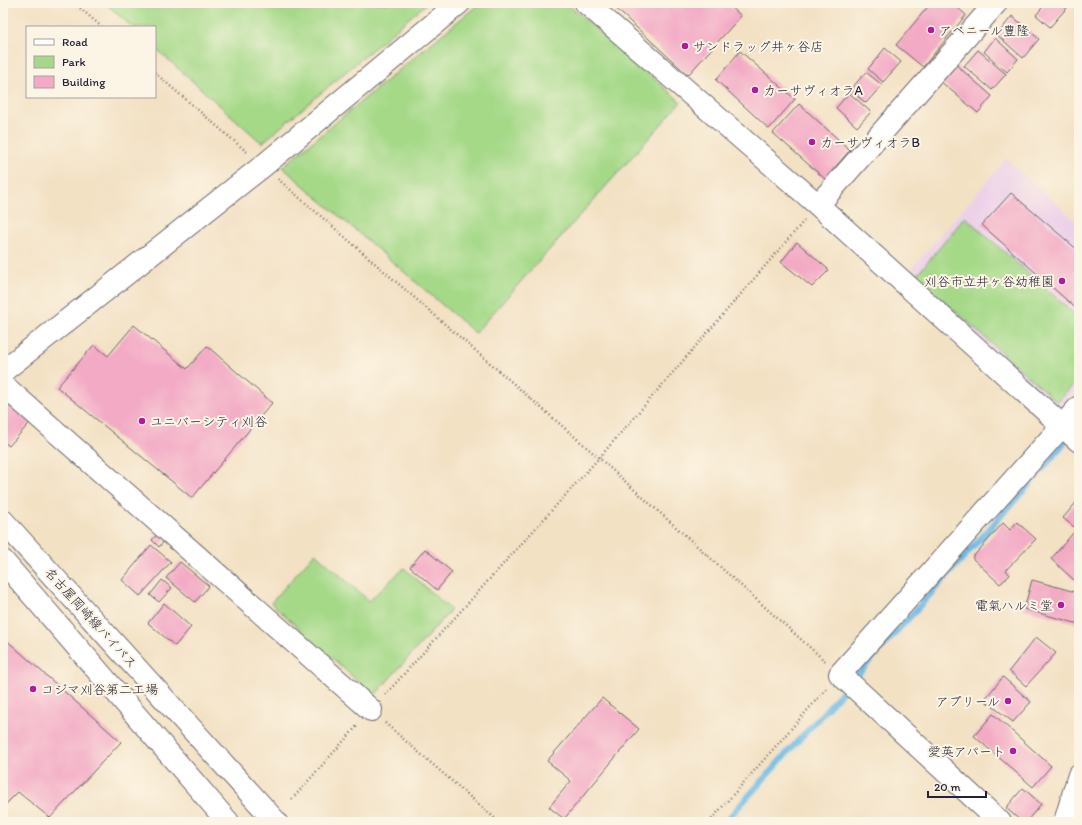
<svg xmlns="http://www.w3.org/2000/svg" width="1082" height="825" viewBox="0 0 1082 825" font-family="Itim,'Klee One',sans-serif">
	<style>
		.built { fill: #edd1e9 }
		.green { fill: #a5d988; stroke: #647e62 }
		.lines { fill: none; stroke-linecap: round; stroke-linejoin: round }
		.stream { stroke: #6dbbe7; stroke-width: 6 }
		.building { fill: #f3aac5 }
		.minor-casing { stroke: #6b656b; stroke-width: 24 }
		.major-casing { stroke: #6b656b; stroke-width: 24 }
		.path { stroke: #6b656b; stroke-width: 2.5; stroke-dasharray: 1 3; stroke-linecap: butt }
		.minor { stroke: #fff; stroke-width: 22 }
		.major { stroke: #fff; stroke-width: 22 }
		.poi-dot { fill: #b5179e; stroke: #fcf5e5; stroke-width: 1.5 }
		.labels { text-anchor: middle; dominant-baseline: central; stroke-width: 4; stroke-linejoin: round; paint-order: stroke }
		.poi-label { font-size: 13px; fill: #22223b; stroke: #fcf5e5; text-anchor: start }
		.street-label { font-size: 13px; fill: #22223b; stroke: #fcf5e5 }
	</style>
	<rect width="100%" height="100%" fill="#fcf5e5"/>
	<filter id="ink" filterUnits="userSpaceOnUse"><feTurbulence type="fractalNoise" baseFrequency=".025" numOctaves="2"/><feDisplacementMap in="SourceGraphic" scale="8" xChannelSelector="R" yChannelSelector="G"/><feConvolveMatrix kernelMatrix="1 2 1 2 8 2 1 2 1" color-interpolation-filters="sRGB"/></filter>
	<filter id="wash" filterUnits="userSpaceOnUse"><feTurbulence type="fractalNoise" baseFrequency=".012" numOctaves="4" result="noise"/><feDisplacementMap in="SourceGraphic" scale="16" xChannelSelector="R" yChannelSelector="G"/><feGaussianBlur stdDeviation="0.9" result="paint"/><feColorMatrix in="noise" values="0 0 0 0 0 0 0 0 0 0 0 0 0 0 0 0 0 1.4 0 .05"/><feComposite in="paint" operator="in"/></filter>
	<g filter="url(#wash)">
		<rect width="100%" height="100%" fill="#f3e1c4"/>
		<path class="built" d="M1006,159L1079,224V385L1058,409L907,274Z"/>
		<path class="green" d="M105,3H427L262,143L155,48V27H132Z
			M480,3H566L681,102L475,333L282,167Z
			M965,217L1079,318V378L1057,402L916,276Z
			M315,553L369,601L404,568L451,610L374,696L271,603Z"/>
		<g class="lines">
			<path class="stream" d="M725,822L1026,488L1079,426"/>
		</g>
		<g id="blocks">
			<path class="building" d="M610,3H727L741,16L688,75Z
				M931,3H952L966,15L923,67L896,45Z
				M1046,3H1071L1050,27L1036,15Z
				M1012,16L1039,39L1023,58L997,35Z
				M995,38L1018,59L1007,72L984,52Z
				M885,48L901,62L883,82L868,69Z
				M978,50L1006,74L992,90L964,66Z
				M740,51L795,99L769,129L716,80Z
				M955,64L992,96L978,113L940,81Z
				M866,72L882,85L866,103L850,90Z
				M849,93L871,112L857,127L836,108Z
				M799,104L850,150L825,179L773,133Z
				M1011,193L1079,251V311L982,225Z
				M797,242L829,270L812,287L781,262Z
				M134,325L187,369L207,346L272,403L192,498L57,387L94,345L108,356Z
				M3,395L35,417L9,446L3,441Z
				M1079,499V520L1074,527L1063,518Z
				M1017,522L1036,539L1006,570L1010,575L1000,584L972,558L1003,523L1010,530Z
				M1079,526V575L1074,580L1051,559Z
				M163,528L169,535L159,547L152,540Z
				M151,545L171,562L140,596L122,580Z
				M425,549L452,572L437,590L410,567Z
				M180,562L209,586L195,602L166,578Z
				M162,580L172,588L159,602L150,595Z
				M1032,580L1079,593V624L1024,609Z
				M164,603L191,627L175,646L148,623Z
				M3,637L121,742L50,818L18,792L4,806L3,805Z
				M1036,637L1056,653L1026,686L1009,671Z
				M1003,677L1031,702L1013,722L984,700Z
				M602,698L639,729L564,819L549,807L571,781L547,761Z
				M993,714L1051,766L1033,787L974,736Z
				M1023,788L1041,804L1026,822H1022L1006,808Z"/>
		</g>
	</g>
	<g filter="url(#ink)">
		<use href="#blocks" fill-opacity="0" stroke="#6b656b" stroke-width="1"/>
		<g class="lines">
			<g class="minor-casing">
				<path id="minor" d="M586,3L818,205L1079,441
					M818,205L996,3
					M3,371L263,166L459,3
					M3,385L371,710
					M1000,822L840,674L1079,407"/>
			</g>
			<g class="major-casing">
				<path id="major" d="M3,521L276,822
					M3,561L228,822
					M1065,822L1079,775"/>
			</g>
			<path class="path" d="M74,3L102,27
				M155,73L247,152
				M278,179L599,458L825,661
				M385,695L599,458L804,221
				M385,723L499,822
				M292,799L358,725
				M709,822L827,688"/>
			<use href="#minor" class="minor"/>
			<use href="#major" class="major"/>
		</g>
	</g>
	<g class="poi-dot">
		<circle cx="931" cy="30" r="4"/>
		<circle cx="685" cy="46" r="4"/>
		<circle cx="755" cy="90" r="4"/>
		<circle cx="812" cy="142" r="4"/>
		<circle cx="1062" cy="281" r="4"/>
		<circle cx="142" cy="421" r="4"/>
		<circle cx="1061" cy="605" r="4"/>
		<circle cx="33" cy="689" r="4"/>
		<circle cx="1008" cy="701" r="4"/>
		<circle cx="1013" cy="751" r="4"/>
	</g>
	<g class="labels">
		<g class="poi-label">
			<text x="939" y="30">アベニール豊隆</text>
			<text x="693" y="46">サンドラッグ井ヶ谷店</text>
			<text x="763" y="90">カーサヴィオラA</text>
			<text x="820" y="142">カーサヴィオラB</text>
			<text x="1054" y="281" text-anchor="end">刈谷市立井ヶ谷幼稚園</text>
			<text x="150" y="421">ユニバーシティ刈谷</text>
			<text x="1053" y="605" text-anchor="end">電氣ハルミ堂</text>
			<text x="41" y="689">コジマ刈谷第二工場</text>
			<text x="1000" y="701" text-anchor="end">アブリール</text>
			<text x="1005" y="751" text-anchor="end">愛英アパート</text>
		</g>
		<g class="street-label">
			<text transform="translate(91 618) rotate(48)">名古屋岡崎線バイパス</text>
		</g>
	</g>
	<rect width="1082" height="825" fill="none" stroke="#fcf5e5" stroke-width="16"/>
	<rect x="26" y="26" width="130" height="72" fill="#fcf5e5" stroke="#a5a1a1"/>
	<rect x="34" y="39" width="20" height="6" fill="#ffffff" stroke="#a5a1a1"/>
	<text x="62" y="46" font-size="12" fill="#22223b">Road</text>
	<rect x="34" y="56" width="20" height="12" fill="#a5d988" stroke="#a5a1a1"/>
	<text x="62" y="66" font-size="12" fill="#22223b">Park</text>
	<rect x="34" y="76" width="20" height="12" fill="#f3aac5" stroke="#a5a1a1"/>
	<text x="62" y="86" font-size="12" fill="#22223b">Building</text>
	<path d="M928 791v6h58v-6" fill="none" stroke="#22223b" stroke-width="2"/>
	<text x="934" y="791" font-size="12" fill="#22223b" stroke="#fcf5e5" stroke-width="3" paint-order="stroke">20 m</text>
</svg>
